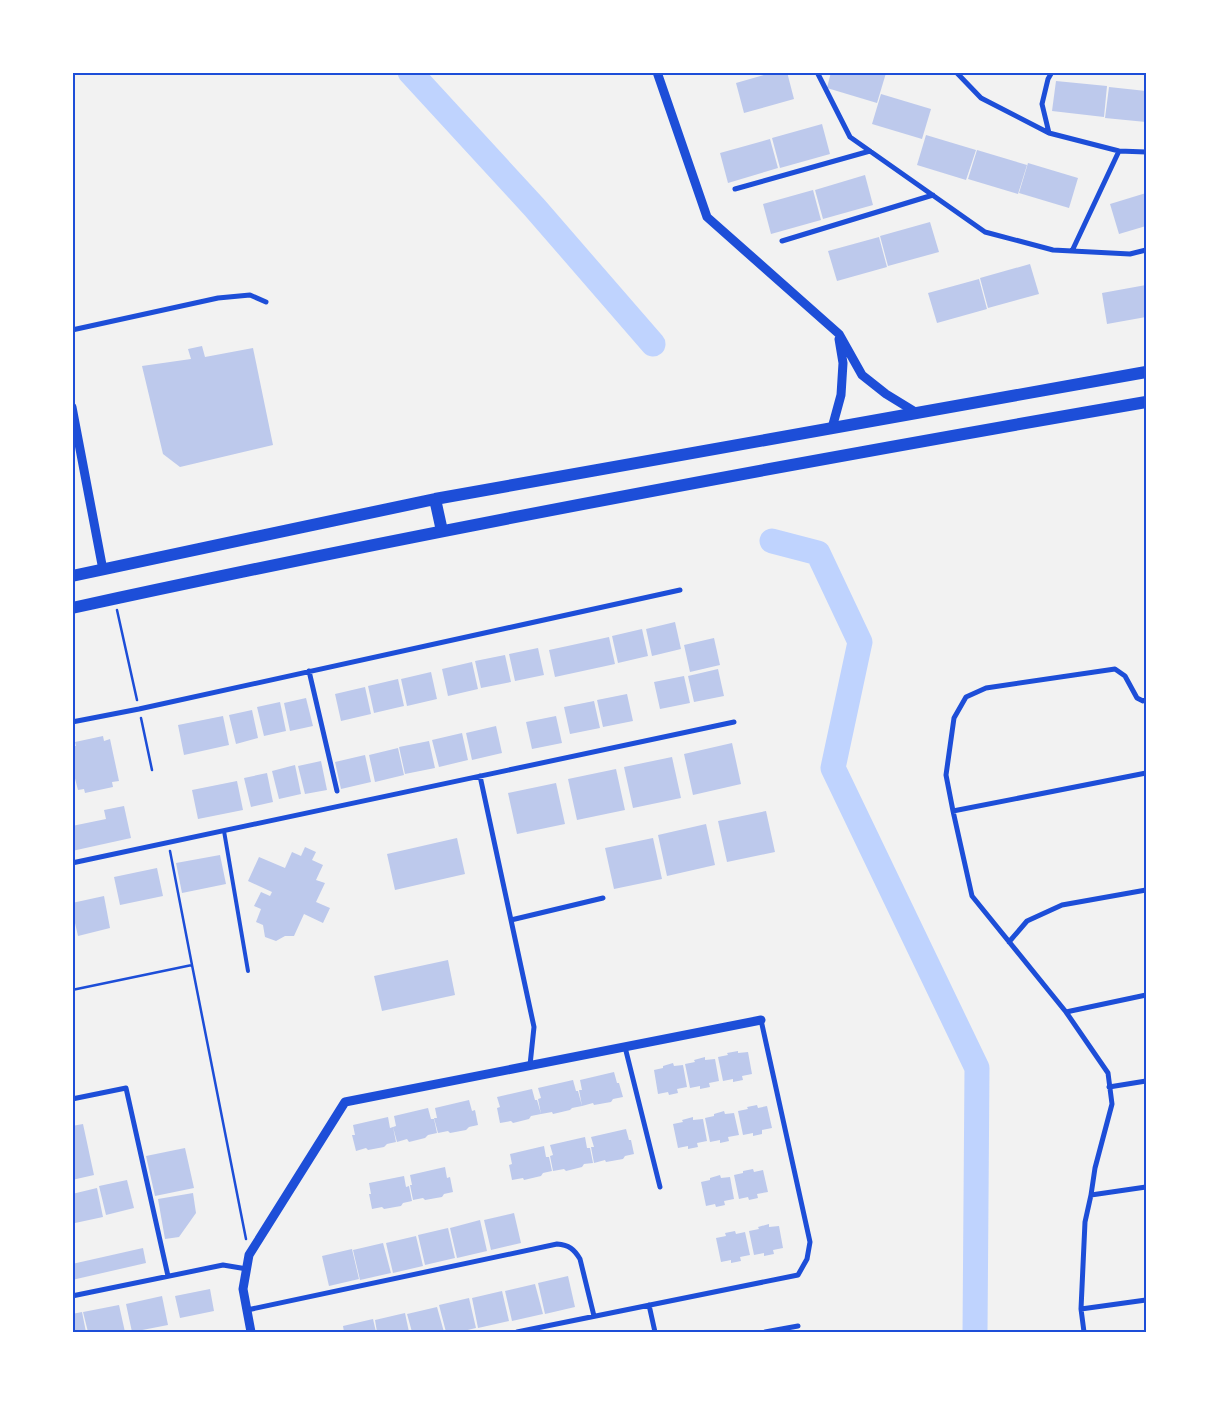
<svg xmlns="http://www.w3.org/2000/svg" width="1219" height="1405" viewBox="0 0 1219 1405" font-family="Mulish,sans-serif">
	<style>
		.lines { fill: none; stroke-linecap: round; stroke-linejoin: round }
		.river { stroke: #bfd3fe; stroke-width: 25 }
		.building { fill: #bdc9ec }
		.path { stroke: #1d4ed8; stroke-width: 2.5 }
		.service { stroke: #1d4ed8; stroke-width: 4 }
		.minor { stroke: #1d4ed8; stroke-width: 5 }
		.tertiary { stroke: #1d4ed8; stroke-width: 9 }
		.primary { stroke: #1d4ed8; stroke-width: 12 }
		.neatline { fill: none; stroke: #1d4ed8; stroke-width: 2 }
	</style>
	<rect width="100%" height="100%" fill="#f2f2f2"/>
	<g class="lines">
		<path class="river" d="M410,72L535,208L653,344
			M772,541L818,553L860,642L833,768L977,1068L975,1332"/>
	</g>
	<path class="building" d="M774,72H787L794,99L744,113L736,83Z
		M831,72L886,73L877,103L827,88Z
		M1056,81L1107,86L1104,117L1052,111Z
		M1109,87L1146,91V122L1105,118Z
		M881,94L931,109L922,139L872,124Z
		M822,124L830,154L780,168L772,138Z
		M926,135L976,150L966,180L917,165Z
		M770,139L778,168L728,183L720,153Z
		M977,150L1027,165L1018,194L968,179Z
		M1028,163L1078,178L1069,208L1019,193Z
		M865,175L873,205L823,219L815,190Z
		M813,190L821,220L771,234L763,204Z
		M1146,193V226L1119,234L1110,204Z
		M930,222L939,252L888,266L880,236Z
		M879,237L887,267L837,281L828,251Z
		M1030,264L1039,294L988,308L980,278Z
		M979,279L987,309L937,323L928,293Z
		M1146,285V317L1107,324L1102,293Z
		M202,346L205,357L253,348L273,445L180,467L163,454L142,366L191,359L188,349Z
		M675,622L681,649L652,656L646,629Z
		M642,629L648,656L618,663L612,636Z
		M609,637L615,664L555,677L549,650Z
		M714,638L720,665L690,672L684,645Z
		M538,648L544,675L515,681L509,654Z
		M505,655L511,682L481,688L475,661Z
		M472,662L478,689L448,696L442,669Z
		M718,669L724,696L694,702L688,676Z
		M431,672L437,699L407,706L401,679Z
		M684,676L690,703L660,709L654,682Z
		M398,679L404,706L374,713L368,686Z
		M365,687L371,714L341,721L335,694Z
		M627,694L633,721L603,727L597,700Z
		M306,698L313,726L290,731L284,703Z
		M594,701L600,728L570,734L564,707Z
		M280,702L286,731L264,736L257,707Z
		M252,710L258,738L236,744L229,715Z
		M223,716L229,745L184,755L178,725Z
		M556,716L562,743L532,749L526,722Z
		M496,726L502,753L472,760L466,733Z
		M462,733L468,760L439,767L432,740Z
		M103,736L104,741L110,739L119,781L112,782L113,787L85,793L84,789L78,790L72,767V746H76L75,742Z
		M429,741L435,768L405,774L399,747Z
		M732,743L741,784L693,795L684,754Z
		M398,748L404,775L375,782L369,755Z
		M365,755L371,782L341,789L335,762Z
		M672,757L681,798L633,808L624,767Z
		M321,761L327,790L305,794L298,766Z
		M295,765L301,794L279,799L272,771Z
		M616,769L625,810L577,820L568,779Z
		M267,773L273,802L251,807L244,778Z
		M237,781L243,810L198,819L192,790Z
		M556,783L565,824L517,834L508,793Z
		M124,806L131,838L72,851V826L106,819L104,810Z
		M766,811L775,852L727,862L718,821Z
		M706,824L715,865L667,876L658,835Z
		M457,838L465,874L395,890L387,854Z
		M653,838L662,879L614,889L605,848Z
		M305,847L316,852L312,860L323,865L316,880L325,883L316,902L330,908L323,923L304,914L294,936H285L276,941L265,937L263,925L256,922L261,909L254,906L261,892L270,896L272,892L248,881L259,857L285,868L292,852L301,856Z
		M220,855L226,884L182,893L176,863Z
		M157,868L163,896L120,905L114,877Z
		M104,896L110,928L78,936L72,910V903Z
		M448,960L455,995L382,1011L374,976Z
		M738,1051V1053L748,1052L752,1074L742,1076L743,1080L733,1082V1079L723,1081L718,1057L728,1055L727,1053Z
		M705,1057V1060L715,1059L719,1081L709,1083L710,1087L700,1089V1086L690,1088L685,1064L695,1062L694,1060Z
		M673,1063L674,1066L683,1065L687,1087L677,1089L678,1093L669,1095L668,1092L658,1094L654,1070L663,1068V1066Z
		M614,1072L617,1083H619L623,1097L613,1099L611,1102L594,1105L593,1103L582,1106L579,1090H582L580,1080Z
		M573,1080L576,1091H578L582,1106L572,1108L570,1110L553,1114L552,1112L541,1114L538,1099L541,1098L538,1088Z
		M532,1089L535,1100H537L541,1114L531,1116L529,1119L513,1123L511,1121L500,1123L497,1108L500,1107L497,1097Z
		M469,1100L472,1111L475,1110L478,1125L469,1127L466,1130L450,1133L448,1131L438,1133L434,1118H437L435,1108Z
		M757,1105L758,1108L767,1106L772,1128L762,1130V1134L753,1136V1133L743,1135L738,1111L748,1109L747,1107Z
		M428,1108L431,1119H434L437,1133L428,1135L425,1138L409,1142L407,1139L397,1142L393,1127L396,1126L394,1116Z
		M724,1111L725,1114L734,1113L739,1135L728,1137L729,1141L720,1143V1140L710,1142L705,1118L714,1116V1114Z
		M388,1117L390,1128L393,1127L396,1142L387,1144L384,1147L368,1150L366,1148L356,1151L352,1135H355L353,1125Z
		M693,1117V1120L703,1119L707,1141L697,1143L698,1147L688,1149V1146L678,1148L673,1124L683,1122L682,1120Z
		M83,1124L94,1175L72,1180V1126Z
		M626,1129L629,1140H631L634,1154L625,1156L623,1159L606,1162L605,1160L594,1163L591,1147H594L591,1137Z
		M585,1137L587,1148H590L593,1163L584,1164L582,1167L566,1171L564,1169L553,1171L550,1156L553,1155L550,1145Z
		M544,1146L546,1157H549L552,1171L543,1173L541,1176L524,1180L523,1178L512,1180L509,1165L512,1164L510,1154Z
		M185,1148L194,1188L155,1196L146,1156Z
		M445,1167L447,1178L450,1177L453,1192L444,1194L442,1197L425,1200L423,1198L413,1200L410,1185H412L410,1175Z
		M753,1169L754,1172L763,1170L768,1192L757,1194L758,1198L749,1200L748,1197L739,1199L734,1175L743,1173V1171Z
		M720,1175L721,1178L730,1177L734,1199L724,1201L725,1205L716,1207L715,1204L706,1206L701,1182L710,1180V1178Z
		M404,1176L406,1187L409,1186L412,1201L403,1203L401,1206L384,1209L382,1207L372,1209L369,1194H371L369,1183Z
		M127,1180L134,1208L106,1215L99,1186Z
		M97,1188L103,1217L75,1223L72,1213V1194Z
		M193,1193L196,1213L179,1237L165,1239L158,1199Z
		M514,1213L521,1243L491,1250L484,1220Z
		M480,1220L487,1251L457,1258L450,1228Z
		M769,1224V1227L779,1226L783,1248L773,1250L774,1254L764,1256V1253L754,1255L749,1231L759,1229L758,1227Z
		M448,1228L455,1258L425,1265L418,1235Z
		M735,1231L736,1234L745,1232L750,1255L740,1257L741,1261L731,1263V1260L721,1262L716,1238L726,1236L725,1233Z
		M416,1236L423,1266L393,1273L386,1243Z
		M383,1243L391,1273L360,1280L353,1250Z
		M143,1248L146,1263L72,1280V1264Z
		M352,1249L359,1279L329,1286L322,1256Z
		M568,1276L575,1307L545,1314L538,1283Z
		M535,1284L543,1314L512,1321L505,1291Z
		M210,1289L214,1311L180,1318L175,1296Z
		M502,1291L509,1321L478,1328L472,1298Z
		M162,1296L168,1325L132,1332L126,1304Z
		M469,1298L476,1328L459,1332H446L439,1305Z
		M119,1305L125,1332H88L83,1312Z
		M437,1307L444,1332H412L407,1314Z
		M82,1312L86,1332H72V1314Z
		M405,1313L409,1332H377L375,1320Z
		M373,1319L376,1332H344L343,1326Z"/>
	<g class="lines">
		<path class="path" d="M117,610L137,700
			M141,718L152,770
			M192,965L246,1239
			M72,990L192,965L170,851"/>
		<path class="service" d="M224,831L248,971"/>
		<path class="minor" d="M817,72L850,137L985,232L1053,250L1130,254L1146,250
			M956,72L981,98L1049,133L1119,151L1146,152
			M1049,133L1042,104L1048,79L1052,72
			M735,189L870,151
			M782,241L933,195
			M1072,251L1119,151
			M72,330L218,298L250,295L266,302
			M309,671L337,791
			M72,722L139,709L680,590
			M480,776L534,1027L530,1065
			M953,811L1146,773
			M72,863L734,722
			M511,920L603,898
			M1009,942L1027,921L1062,905L1146,890
			M1066,1012L1146,995
			M625,1047L660,1187
			M1109,1087L1146,1081
			M72,1099L126,1088L168,1276
			M1091,1195L1146,1187
			M72,1296L223,1265L247,1269
			M649,1305L655,1332
			M1081,1309L1146,1300
			M247,1310L557,1244C569,1245 574,1249 580,1259L594,1316
			M517,1332L798,1275L807,1259L810,1242L761,1020
			M765,1332L798,1326
			M1084,1332L1081,1309L1085,1222L1091,1195L1095,1168L1112,1104L1108,1073L1066,1012L972,896L953,811L946,775L954,718L966,697L986,688L1115,669L1125,676L1137,698L1143,701L1146,700"/>
		<path class="tertiary" d="M657,72L707,217L839,334L862,375L886,394L917,413
			M72,407L103,570
			M832,428L841,395L843,363L839,339
			M251,1332L243,1289L249,1255L345,1102L761,1020"/>
		<path class="primary" d="M435,499L442,531
			M72,576L435,499L1146,372
			M72,608C429,530 787,464 1146,402"/>
	</g>
	<rect width="1219" height="1405" fill="none" stroke="#ffffff" stroke-width="148"/>
	<rect x="74" y="74" width="1071" height="1257" class="neatline"/>
</svg>
